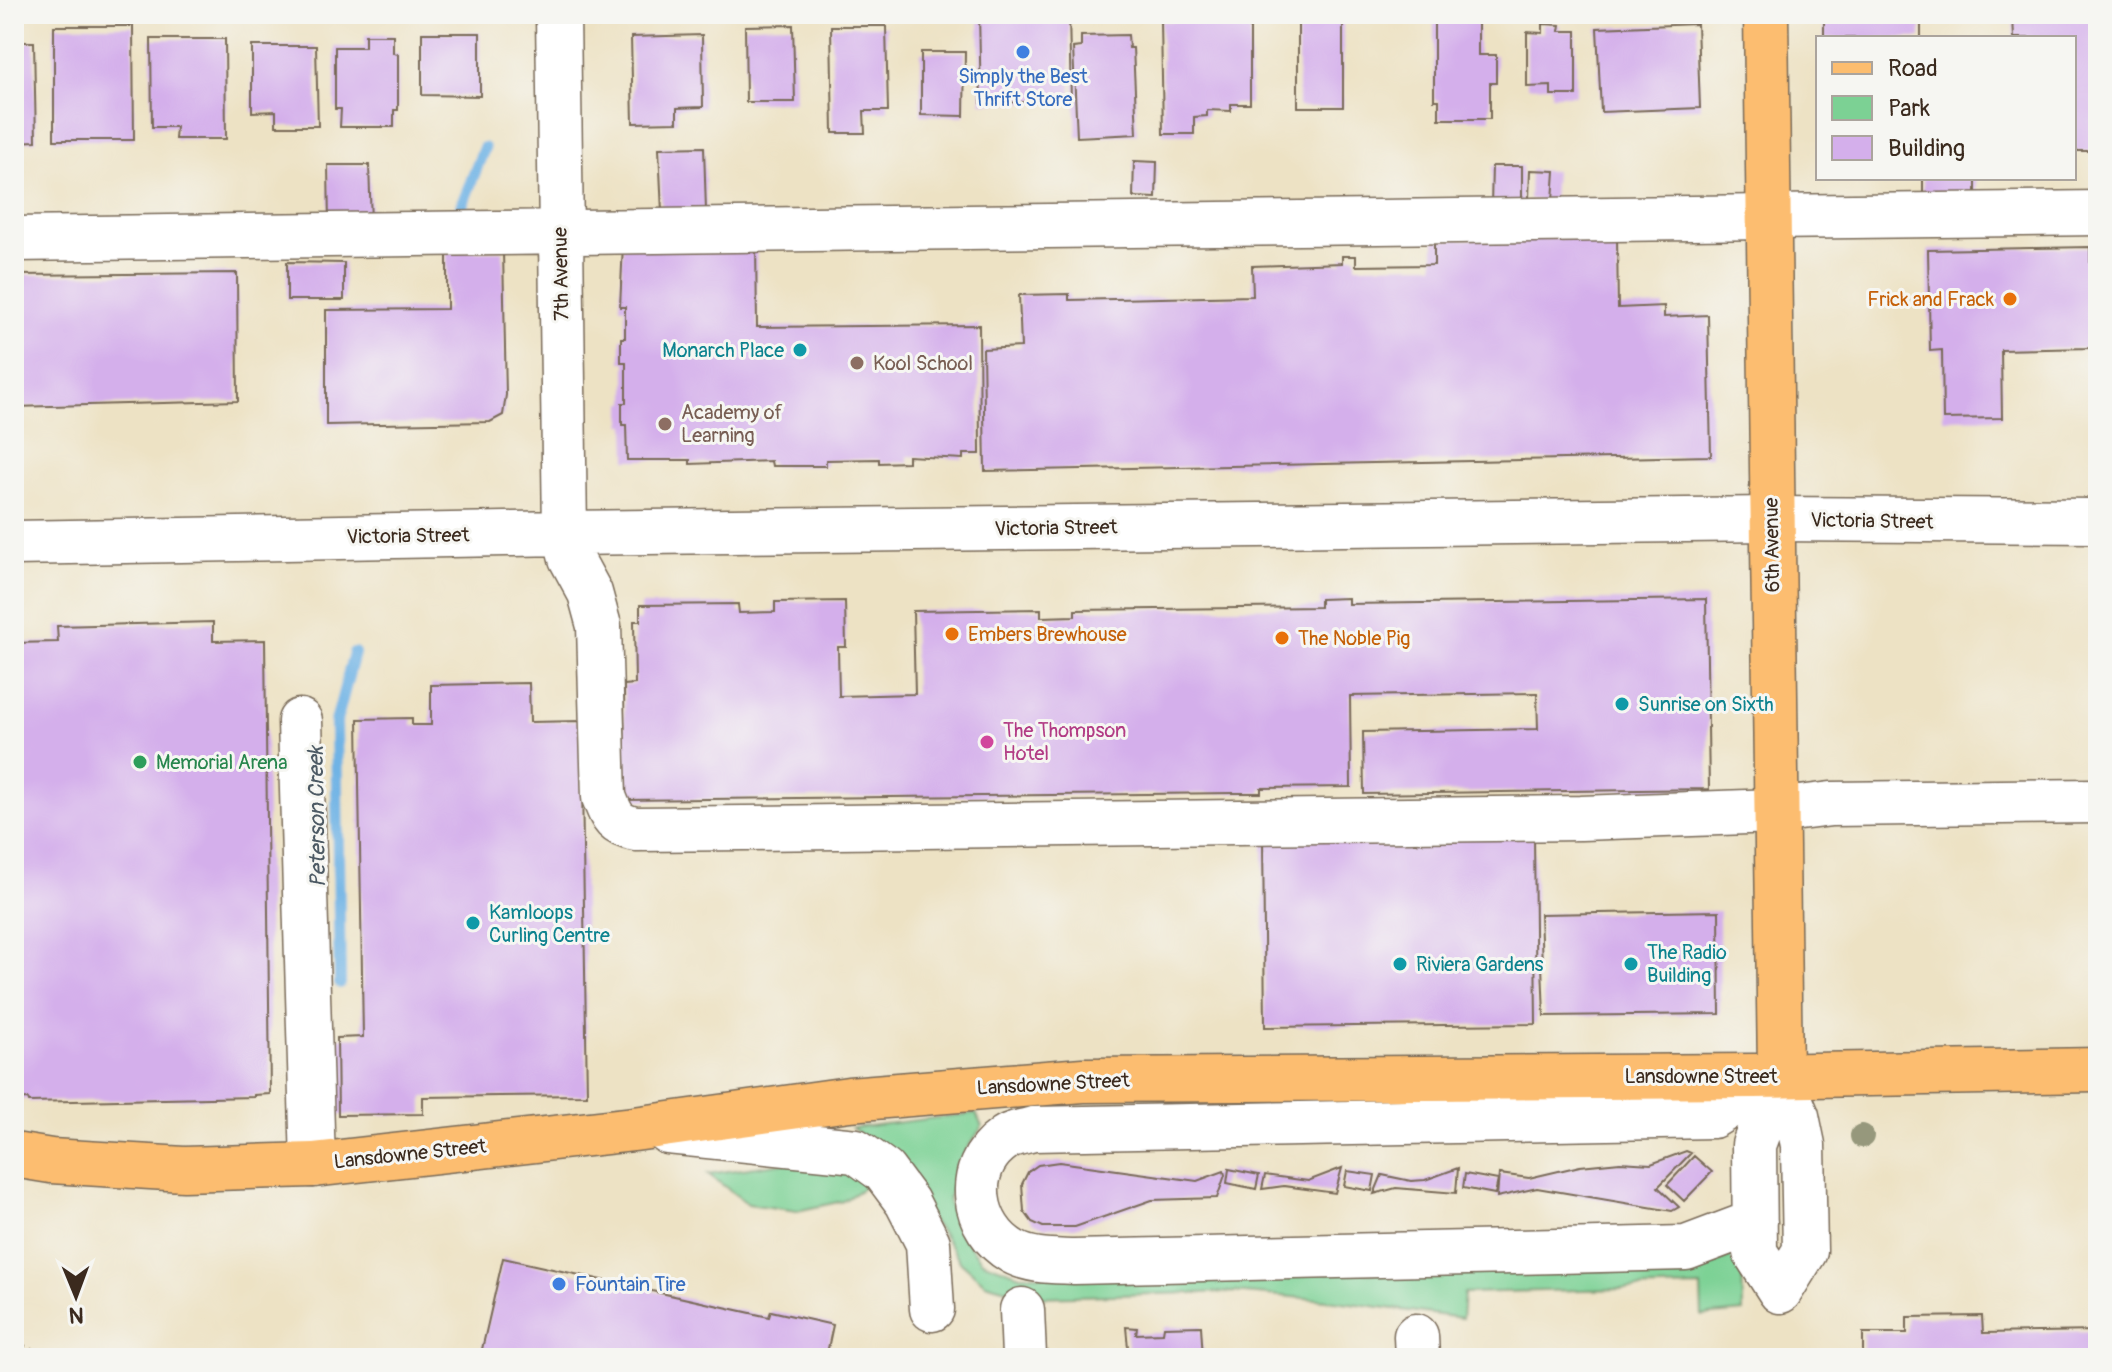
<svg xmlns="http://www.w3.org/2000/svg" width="2112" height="1372" viewBox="0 0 2112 1372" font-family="Pangolin,sans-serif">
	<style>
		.green { fill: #7cd194; stroke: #5c7e59; stroke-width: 2 }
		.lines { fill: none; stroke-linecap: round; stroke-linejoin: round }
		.stream { stroke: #6fb3e5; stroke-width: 12 }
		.building { fill: #d4afeb }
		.minor-casing { stroke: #796a58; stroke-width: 47 }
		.major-casing { stroke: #796a58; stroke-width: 47 }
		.minor { stroke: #fff; stroke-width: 44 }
		.major { stroke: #fcbd6f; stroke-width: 44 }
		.rail { stroke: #3b2a1e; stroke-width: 6; stroke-dasharray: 12 6; stroke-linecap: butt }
		.tree { fill: #96987c }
		.shop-dot { fill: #3f7fe0; stroke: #f6f6f2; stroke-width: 3 }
		.food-dot { fill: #e8710a; stroke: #f6f6f2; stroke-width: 3 }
		.culture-dot { fill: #0f9aa8; stroke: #f6f6f2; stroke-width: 3 }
		.education-dot { fill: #8d6e63; stroke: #f6f6f2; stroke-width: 3 }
		.hotel-dot { fill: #d1479c; stroke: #f6f6f2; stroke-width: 3 }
		.leisure-dot { fill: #2e9e5b; stroke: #f6f6f2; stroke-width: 3 }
		.labels { text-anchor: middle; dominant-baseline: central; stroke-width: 6; stroke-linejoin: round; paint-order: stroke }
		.shop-label { font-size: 20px; fill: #366cbe; stroke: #f6f6f2 }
		.street-label { font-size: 20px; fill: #3b2a1e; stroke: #f6f6f2 }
		.food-label { font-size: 20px; fill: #c56008; stroke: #f6f6f2; text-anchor: start }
		.culture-label { font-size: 20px; fill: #0d838f; stroke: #f6f6f2; text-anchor: start }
		.education-label { font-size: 20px; fill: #785e54; stroke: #f6f6f2; text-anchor: start }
		.hotel-label { font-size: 20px; fill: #b23c85; stroke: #f6f6f2; text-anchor: start }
		.leisure-label { font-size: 20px; fill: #27864d; stroke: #f6f6f2; text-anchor: start }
		.water-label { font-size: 22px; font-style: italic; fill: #4d5a64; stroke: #f6f6f2 }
	</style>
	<rect width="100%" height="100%" fill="#f6f6f2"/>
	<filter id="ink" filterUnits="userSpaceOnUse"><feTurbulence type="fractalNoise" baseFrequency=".0125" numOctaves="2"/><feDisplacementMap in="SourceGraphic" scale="16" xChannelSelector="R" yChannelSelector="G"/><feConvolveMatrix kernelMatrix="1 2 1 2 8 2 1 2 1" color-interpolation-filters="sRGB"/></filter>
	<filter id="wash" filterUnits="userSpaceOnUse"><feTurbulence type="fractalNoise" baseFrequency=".006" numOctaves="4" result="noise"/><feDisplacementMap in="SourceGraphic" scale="32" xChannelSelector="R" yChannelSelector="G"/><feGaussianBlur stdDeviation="1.8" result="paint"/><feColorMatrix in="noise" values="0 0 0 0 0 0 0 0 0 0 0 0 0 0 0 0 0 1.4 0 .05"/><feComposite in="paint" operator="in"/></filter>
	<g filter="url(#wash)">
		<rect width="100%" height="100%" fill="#ede2c4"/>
		<path class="green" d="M976,1113L982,1127L956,1165L948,1202L957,1230L982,1261L1020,1275L1702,1270L1742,1251L1743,1312L1702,1316L1701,1287L1464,1293L1462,1318L1328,1300L1233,1292L1035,1297L985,1283L961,1262L941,1232L864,1137L852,1128Z
			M811,1159L847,1165L872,1182L843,1201L797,1211L748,1204L708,1174Z"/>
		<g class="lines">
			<path class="stream" d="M455,224L484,148
				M340,983L336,722L354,653"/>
		</g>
		<g id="blocks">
			<path class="building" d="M979,14H1069L1071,101L981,103Z
				M1824,14H1921V38H1824Z
				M2098,15V151H2074V38H2014L2013,16Z
				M1298,18H1343V107H1298Z
				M1434,20H1478V55H1496V83H1490V119H1439V100H1434Z
				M1161,21L1250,22V104H1231V111L1207,110V116L1194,117V134H1163Z
				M1543,24L1560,25L1559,31H1576V95H1551V86L1527,87V32L1543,33Z
				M1697,24L1700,108L1601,112L1597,28Z
				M793,25L795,102H746L745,26Z
				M54,26H133L134,140H54Z
				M831,26H886L888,111H864L865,133H833Z
				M422,33H480V96L422,95Z
				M365,35H393V53L398,54V110H394V127H340L341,109H335V47H365Z
				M702,35L703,107L677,108V122L633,123L631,37Z
				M1128,35L1129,48H1133L1137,134L1077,137L1073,48L1081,47V36Z
				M151,39H225L226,139H175L176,127H152Z
				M14,42H34L36,141L14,142Z
				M252,46H316L318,126H276V111L252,112Z
				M921,52H965L964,116L921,115Z
				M704,147L706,211L662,212L659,148Z
				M1134,161L1157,162L1156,198L1133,197Z
				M328,165H369L371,223L329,225Z
				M1492,166H1522V206H1491Z
				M1530,170L1555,171L1553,201L1529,199Z
				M1923,178H1976V204L1923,203Z
				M1617,237L1618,308L1664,306V317L1708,315L1711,456L985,471L983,349L1021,347L1019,295L1069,294V300L1253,296L1252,266L1342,263V256H1356V266L1434,265V240Z
				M756,244L757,327L979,325L980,454H963V459L908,456V462L879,463V459L826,460V466H772L771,461L690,464V460H627L626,425H622V403H626V362H621V338H625V307H620L623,245Z
				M2090,247L2091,348L2001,350L2002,418L1943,419L1942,350L1930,351L1928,250Z
				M447,251H503L506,395L503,415L490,422L326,425V310L447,309Z
				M287,262L344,263V300H287Z
				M237,273L238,401L14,407V275Z
				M1348,598V604L1706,599L1709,789L1364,794L1363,732L1538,729L1537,693L1350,696L1351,787L1261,788V793H1236L625,800L624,685L635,684L634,621H640V605L738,604L739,613L775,612V602L845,601L846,647H838L839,696L915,694L913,611L1041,609V617L1075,616V610L1320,607V599Z
				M213,622V641L265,640L270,1094L254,1095V1097L29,1102L28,1099L14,1100V643L58,642L57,626Z
				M529,683L530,722L581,721L587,1095L423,1097V1114L338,1115L337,1038L363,1037L358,719L412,718V725H431V685Z
				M1534,836L1536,1024L1265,1027L1263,839Z
				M1719,911L1720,1014L1544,1016L1540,914Z
				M1686,1151L1691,1153L1658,1187L1679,1207L1672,1211L1537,1188L1497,1197L1499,1174L1529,1178L1580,1166L1620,1162L1651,1164Z
				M1694,1156L1712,1172L1684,1201L1667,1185Z
				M1059,1162L1197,1181L1224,1171L1225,1175L1217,1198L1152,1200L1075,1227H1043L1032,1222L1024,1211L1022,1184L1028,1172L1038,1165Z
				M1342,1168L1335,1193L1284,1186L1262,1189L1265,1175L1308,1181Z
				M1458,1168L1456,1193L1396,1188L1374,1194L1382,1175L1411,1181L1425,1180Z
				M1229,1169L1259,1175L1256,1189L1227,1183Z
				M1347,1171L1375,1175L1372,1191L1344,1186Z
				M1465,1174L1498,1180L1495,1194L1463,1188Z
				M503,1258L769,1317L771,1311L833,1325L826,1358H480Z
				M1982,1316L1983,1333L2098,1331V1358H1863V1333H1907V1317Z
				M1201,1326L1203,1358H1129L1126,1327L1137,1328L1136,1334L1163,1333L1164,1327Z"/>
		</g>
	</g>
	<g filter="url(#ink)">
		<use href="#blocks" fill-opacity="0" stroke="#796a58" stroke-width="2"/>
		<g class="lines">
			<g class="minor-casing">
				<path id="minor" d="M558,14L565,533L571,558L590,593L599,626L604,797C612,817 614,825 636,829L745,828L1581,818L1775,811L1831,804L2098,801
					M14,239L2098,213
					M14,543L565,533L1771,519L2098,521
					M300,721L313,1165
					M1780,1075L1797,1116L1803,1145L1805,1251L1780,1291L1755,1252L1754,1145Z
					M668,1132L856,1151L884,1171L907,1202L928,1243L932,1309
					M1755,1222L1686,1248L1074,1262C1054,1261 1031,1262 1013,1252C972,1229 962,1168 1004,1139C1011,1133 1024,1132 1033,1129L1713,1116L1780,1075
					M1022,1310L1024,1356
					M1416,1336L1417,1358"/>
			</g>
			<g class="major-casing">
				<path id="major" d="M1766,14L1780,1075
					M14,1155L51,1161L184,1169L313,1165L634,1129L849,1099L1083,1080L1753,1076L2098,1070"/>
			</g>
			<use href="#minor" class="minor"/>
			<use href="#major" class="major"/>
			<path class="rail" d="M14,1343L48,1358"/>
		</g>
		<circle class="tree" cx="1862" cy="1136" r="12"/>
	</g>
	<g class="shop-dot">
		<circle cx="1023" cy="52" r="8"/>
		<circle cx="559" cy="1284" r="8"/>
	</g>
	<g class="food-dot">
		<circle cx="2010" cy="299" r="8"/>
		<circle cx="952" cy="634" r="8"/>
		<circle cx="1282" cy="638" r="8"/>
	</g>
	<g class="culture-dot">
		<circle cx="800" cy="350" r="8"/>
		<circle cx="1622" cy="704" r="8"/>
		<circle cx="473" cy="923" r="8"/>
		<circle cx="1400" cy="964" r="8"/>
		<circle cx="1631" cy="964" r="8"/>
	</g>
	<g class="education-dot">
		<circle cx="857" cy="363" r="8"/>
		<circle cx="665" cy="424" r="8"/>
	</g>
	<circle class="hotel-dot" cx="987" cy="742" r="8"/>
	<circle class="leisure-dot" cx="140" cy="762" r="8"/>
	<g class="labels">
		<g class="shop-label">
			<text x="1023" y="76">Simply the Best<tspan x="1023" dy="23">Thrift Store</tspan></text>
			<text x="575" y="1284" text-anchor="start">Fountain Tire</text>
		</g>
		<g class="street-label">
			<text transform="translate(561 274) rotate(-91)">7th Avenue</text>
			<text transform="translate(1872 521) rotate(1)">Victoria Street</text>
			<text transform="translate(1056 528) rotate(-1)">Victoria Street</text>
			<text transform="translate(408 536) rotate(-1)">Victoria Street</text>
			<text transform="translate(1772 545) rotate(-91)">6th Avenue</text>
			<text x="1701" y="1076">Lansdowne Street</text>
			<text transform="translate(1053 1084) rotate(-3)">Lansdowne Street</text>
			<text transform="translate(410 1154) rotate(-6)">Lansdowne Street</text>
		</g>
		<g class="food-label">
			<text x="1994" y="299" text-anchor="end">Frick and Frack</text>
			<text x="968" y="634">Embers Brewhouse</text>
			<text x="1298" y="638">The Noble Pig</text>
		</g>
		<g class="culture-label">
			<text x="784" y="350" text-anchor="end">Monarch Place</text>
			<text x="1638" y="704">Sunrise on Sixth</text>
			<text x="489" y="912">Kamloops<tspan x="489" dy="23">Curling Centre</tspan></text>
			<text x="1647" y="952">The Radio<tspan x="1647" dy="23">Building</tspan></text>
			<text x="1416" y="964">Riviera Gardens</text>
		</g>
		<g class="education-label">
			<text x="873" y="363">Kool School</text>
			<text x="681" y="412">Academy of<tspan x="681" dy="23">Learning</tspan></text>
		</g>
		<g class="hotel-label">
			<text x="1003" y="730">The Thompson<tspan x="1003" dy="23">Hotel</tspan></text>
		</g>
		<g class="leisure-label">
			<text x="156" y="762">Memorial Arena</text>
		</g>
		<g class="water-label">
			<text transform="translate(317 817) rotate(-91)">Peterson Creek</text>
		</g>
	</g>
	<rect width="2112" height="1372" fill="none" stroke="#f6f6f2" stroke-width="48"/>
	<rect x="1816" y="36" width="260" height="144" fill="#f6f6f2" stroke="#aba49d" stroke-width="2"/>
	<rect x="1832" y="62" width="40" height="12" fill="#fcbd6f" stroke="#aba49d" stroke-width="2"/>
	<text x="1888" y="76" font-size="24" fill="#3b2a1e">Road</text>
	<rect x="1832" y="96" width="40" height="24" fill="#7cd194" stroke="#aba49d" stroke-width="2"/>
	<text x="1888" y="116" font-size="24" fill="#3b2a1e">Park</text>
	<rect x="1832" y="136" width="40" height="24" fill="#d4afeb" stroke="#aba49d" stroke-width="2"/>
	<text x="1888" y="156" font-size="24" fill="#3b2a1e">Building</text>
	<g transform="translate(76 1296) rotate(179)" stroke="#f6f6f2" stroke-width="6" paint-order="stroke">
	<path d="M0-6L14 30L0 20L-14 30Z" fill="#3b2a1e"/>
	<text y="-12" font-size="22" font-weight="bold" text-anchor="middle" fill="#3b2a1e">N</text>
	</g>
</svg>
